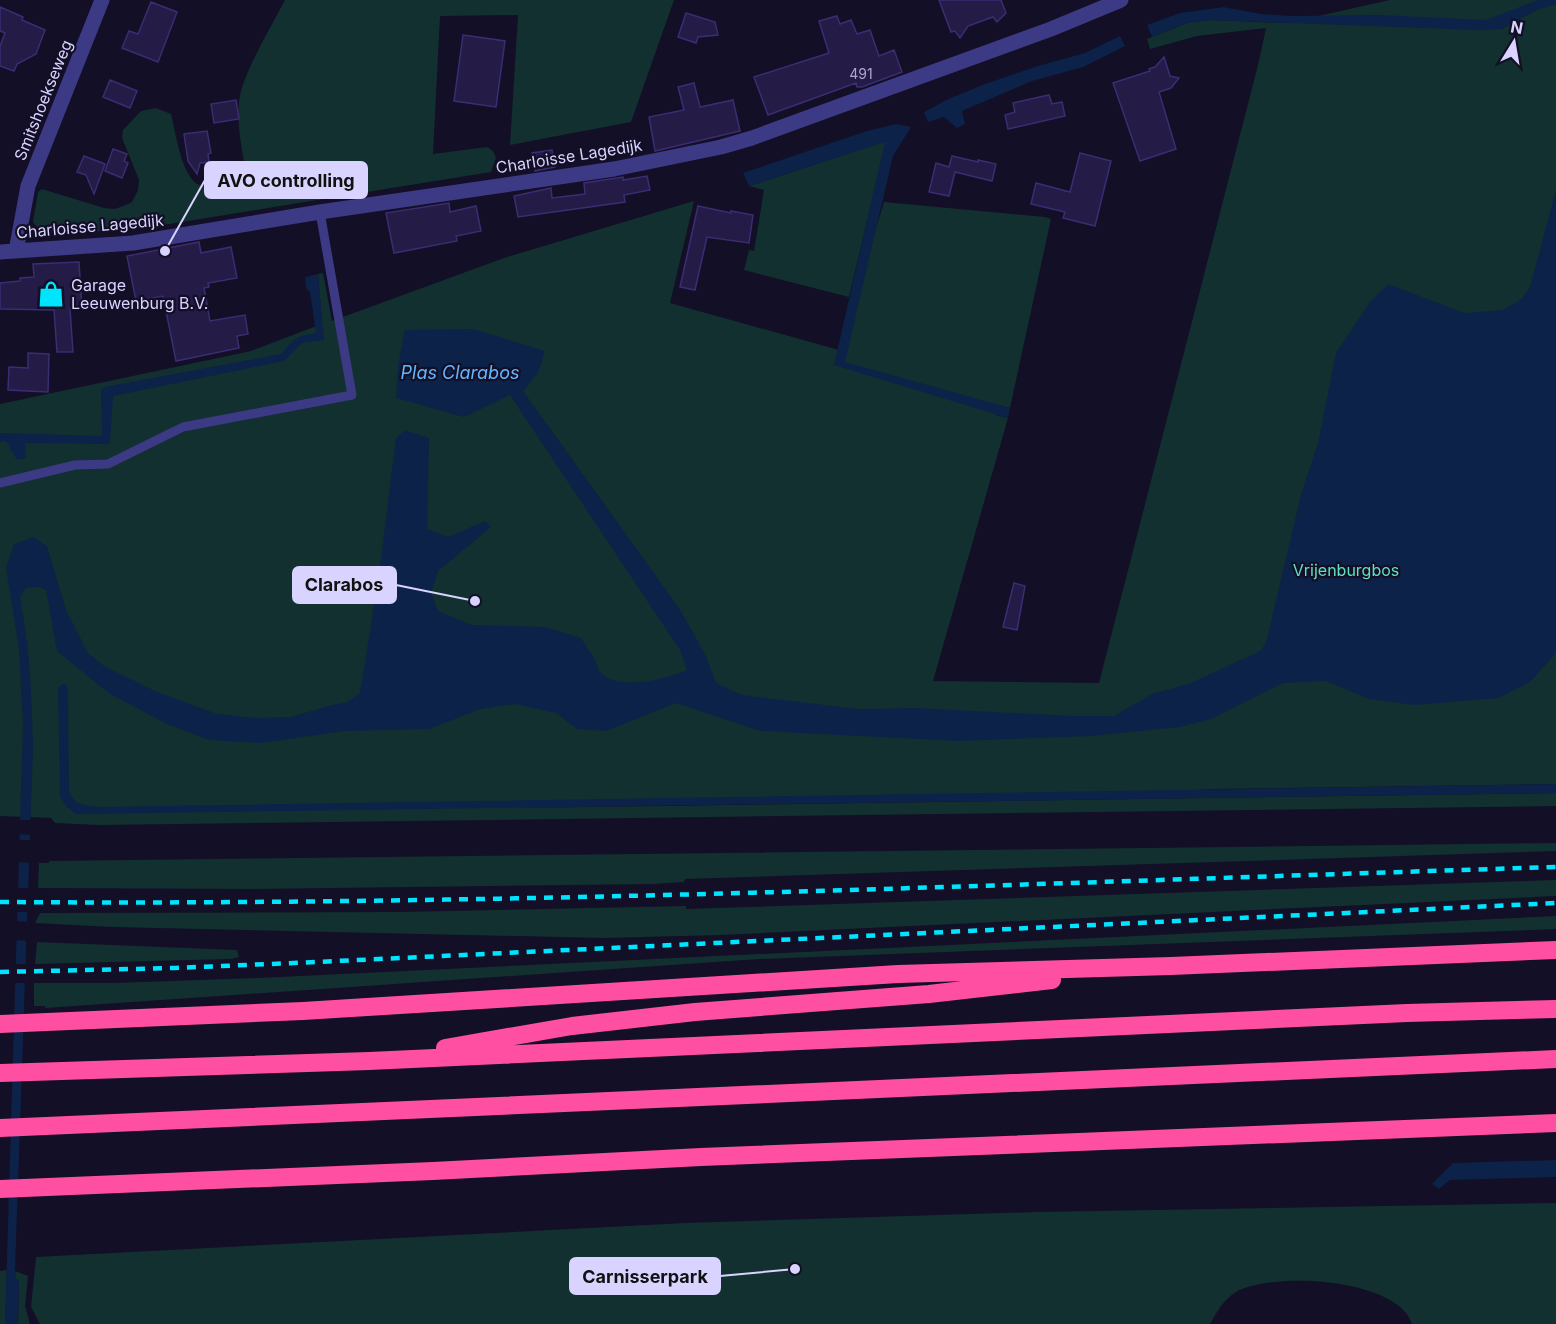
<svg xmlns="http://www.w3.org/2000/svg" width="1556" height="1324" viewBox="0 0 1556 1324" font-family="Inter,sans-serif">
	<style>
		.green { fill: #12302f }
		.water { fill: #0c2248 }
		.pier { fill: #130f26 }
		.building { fill: #241b47; stroke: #3b2d73; stroke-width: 1.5 }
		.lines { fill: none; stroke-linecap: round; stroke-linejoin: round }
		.service { stroke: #3d3a85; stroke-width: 9 }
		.minor { stroke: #3d3a85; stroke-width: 15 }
		.motorway { stroke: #ff4fa3; stroke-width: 18 }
		.rail { stroke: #00e5ff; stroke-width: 4.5; stroke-dasharray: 9 8; stroke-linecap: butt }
		.labels { text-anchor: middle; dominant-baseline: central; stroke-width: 4.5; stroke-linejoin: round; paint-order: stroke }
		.number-label { font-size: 14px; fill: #aca6d1 }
		.street-label { font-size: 16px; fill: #d9d4ff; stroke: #130f26 }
		.poi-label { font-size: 16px; fill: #d9d4ff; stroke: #130f26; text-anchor: start }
		.park-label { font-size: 16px; fill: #5fe0c0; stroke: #130f26 }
		.water-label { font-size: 18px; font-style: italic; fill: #62b6ff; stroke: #130f26 }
		.leader { fill: none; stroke: #d9d4ff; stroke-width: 2 }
		.callout-dot { fill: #d9d4ff; stroke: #130f26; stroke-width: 2 }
		.callout { fill: #d9d4ff; stroke: #d9d4ff; stroke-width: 2 }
		.callout-label { font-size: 18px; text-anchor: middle; font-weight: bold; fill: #111 }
	</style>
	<rect width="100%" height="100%" fill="#130f26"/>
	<path class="green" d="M285,0H674L631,122L510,145L518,15L440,16L433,154L487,147L493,151L496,158L491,172L138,229L54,234C44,232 39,230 33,222L38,192L42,189L104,208L115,209L126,205L132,202L138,190L139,180L122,138L123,130L141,111L156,108L171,114C176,133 181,176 199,185L247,178C243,154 235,121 240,96C245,70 272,25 285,0Z
		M1390,0H1556V784L1215,789L1090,797L514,808L1556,793V806L99,825L55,823L51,818L0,816V404L251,351L322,324L318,274L323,273L332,321L504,258L694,201L670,303L839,350L884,202L1045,217L1051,219L1010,408L998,405L996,415L1008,418L933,681L1099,683L1258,65L1266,28L1197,36L1150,49L1147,39L1187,23L1211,20L1287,23Z
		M886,141L849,297L744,270L749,250L754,251L764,190L749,186Z
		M1556,843V851L685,879L684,882L652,884L253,889L38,888L39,863H49V861Z
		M1556,880V896L720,935L604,938L113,927L35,923L40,913L398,912L686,906V909Z
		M1556,916V929L759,959L45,1008V1006H34V983H115L258,978Z
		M37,942L237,950L239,957L231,959L35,964Z
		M1556,1203V1324H1412C1398,1278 1272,1271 1236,1292C1223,1300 1217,1312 1210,1324H40L31,1307L36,1257L685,1223L1038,1212Z
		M7,1270L5,1324H0V1271Z
		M15,1271L28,1276L25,1306L30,1324H18L19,1281L16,1279Z"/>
	<path class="water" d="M1538,0H1556V4L1537,10L1502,29L1478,30L1211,20L1187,23L1152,37L1147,25L1180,13L1223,7L1261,14L1291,16L1379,15L1486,20Z
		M1120,36L1125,46L1083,67L1032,81L962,111L965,124L957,128L944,117L928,122L924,112L946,100L985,84L1038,66L1085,53Z
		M896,124L911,127L893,156L845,362L1010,408L1008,418L834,365L885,142L749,186L743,173L867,131Z
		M1556,190V653L1530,682L1499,698L1415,705L1369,699L1326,681L1283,683L1211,719L1180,727L1091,736L958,741L760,731L676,703L606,731L577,729L556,713L515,704L480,709L429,729L344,731L261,743L209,740L167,724L110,694L57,651L46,590L39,587L26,588L20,598C30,648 32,698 33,749L15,1271L16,1279L19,1280L18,1324H5L23,724L19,649L6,568L14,544L33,537L47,546L66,610L88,653L104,666L157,692L217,714L256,718L291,717L332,705L345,703L360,693L379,575L396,438L405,430L429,438L427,529L448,537L485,521L491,527L438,571L431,593L438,611L472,625L545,627L581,638C586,646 592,654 596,662C598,667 598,671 602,674C621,691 666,679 687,670L680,650L510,395L464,417L396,398L398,366L405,330L473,329L545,351L538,373L523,391L679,608L705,654L716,683L742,695L858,709L915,708L1073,716H1114L1152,694L1191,683L1260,651L1266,643L1302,491L1318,443L1336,353L1370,302L1388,284L1464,313L1503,310L1522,299L1530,287Z
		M318,274L324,340L302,343L284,361L113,396L110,444L25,443L26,458L17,460L6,441L0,442V433L102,436L101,390L105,387L281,354C295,338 294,337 316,333L310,292L306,288L305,277Z
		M62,684H66L68,690L69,791C74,805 83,805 97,807L1556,784V793L76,814L67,807L60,797L58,688Z
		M1556,1160V1177L1450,1180L1439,1189L1432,1184L1453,1163Z"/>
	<path class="pier" d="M17,820H34V835L17,834Z
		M17,840H34L33,863L16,862Z
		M15,888H33L32,912H15Z
		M15,921L32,922L31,941L14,940Z
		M14,964H30L29,983H13Z"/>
	<path class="building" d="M939,0H1001L1006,13L997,22L993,17L968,26L960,38L955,31L951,32Z
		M151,2L177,12L158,62L122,48L129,31L138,34Z
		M0,7L23,17L22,20L45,30L36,54L17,64L14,71L0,66V46L5,33L0,31Z
		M686,13L715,22L718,35L698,37L696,43L678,37Z
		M837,16L840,24L851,20L857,34L870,30L879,56L894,50L902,72L862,87H857L856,83L768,115L754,77L829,53L819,21Z
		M463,35L505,41L496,107L454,101Z
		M1164,57L1170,76L1179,78L1171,88L1159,92L1176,149L1140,161L1113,83L1150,71L1149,69L1155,67Z
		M110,80L137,91L130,108L103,97Z
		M694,83L700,107L733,100L740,131L655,151L649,117L684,110L678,87Z
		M1049,95L1052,104L1062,102L1065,116L1008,129L1005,115L1015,112L1013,103Z
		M236,100L239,119L214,123L211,104Z
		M207,131L211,153L208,154L209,162L200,163L197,174L188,161L184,134Z
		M113,149L127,154L124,161L128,163L122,178L105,171Z
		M552,150L555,167L535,171L532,153Z
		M1080,153L1111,161L1095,226L1063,218L1065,212L1031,204L1036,183L1070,192Z
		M84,156L105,164L94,194L86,175L77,172Z
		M952,156L978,162V160L996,164L992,181L955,172L949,196L929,192L936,163L949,167Z
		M647,176L650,190L624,195L625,202L518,217L514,196L551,188L552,198L585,194L584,183L623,177V180Z
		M449,203L450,212L476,206L481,231L456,236L457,241L394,253L386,213Z
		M698,206L731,213V211L753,215L749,243L707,237L695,290L680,287Z
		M199,242L201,253L231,247L237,278L208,283L209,287L204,288L210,321L245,315L248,334L237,336L239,348L176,361L163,296L136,301L127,256Z
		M79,262L82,308L70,309L73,352H57L54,310L0,309V283L20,281V278L34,277L33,264Z
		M28,353L49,354L48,392L8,390L9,367L28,368Z
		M1014,583L1025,586L1017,630L1003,627Z"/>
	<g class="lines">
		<path class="service" d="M0,483L75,465L108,464L183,427L352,395L320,212"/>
		<path class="minor" d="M16,251L28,186L102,0
			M0,252L133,243L320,212L614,169L721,147L752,138L1051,29L1121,0"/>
		<path class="motorway" d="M0,1024L303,1011L898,974L1171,966L1556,950
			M445,1048L572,1026L695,1012L929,994L1052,980
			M0,1073L369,1061L1407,1013L1556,1009
			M0,1128L1556,1059
			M0,1189L433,1171L701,1157L1556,1123"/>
		<path class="rail" d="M0,902C519,906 1037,883 1556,867
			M0,972L175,968L316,962L1556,903"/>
	</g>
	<defs>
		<g id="shop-bare" transform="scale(2.07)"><path d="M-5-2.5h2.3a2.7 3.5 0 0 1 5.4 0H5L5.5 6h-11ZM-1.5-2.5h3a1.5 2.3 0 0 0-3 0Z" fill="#00e5ff" stroke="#130f26" stroke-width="2.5" paint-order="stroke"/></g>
	</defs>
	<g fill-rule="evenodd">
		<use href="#shop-bare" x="51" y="294"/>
	</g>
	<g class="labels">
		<g class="number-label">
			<text x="861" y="73">491</text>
		</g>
		<g class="street-label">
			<text transform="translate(43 100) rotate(-68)">Smitshoekseweg</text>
			<text transform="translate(569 156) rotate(-9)">Charloisse Lagedijk</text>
			<text transform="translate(90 226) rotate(-5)">Charloisse Lagedijk</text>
		</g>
		<g class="poi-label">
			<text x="71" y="285">Garage<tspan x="71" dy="18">Leeuwenburg B.V.</tspan></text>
		</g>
		<g class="park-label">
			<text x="1346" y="570">Vrijenburgbos</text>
		</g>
		<g class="water-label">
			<text x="460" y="372">Plas Clarabos</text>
		</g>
	</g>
	<path class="leader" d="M165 251L205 180M475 601L396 585M795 1269L720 1276"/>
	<g class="callout-dot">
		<circle cx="165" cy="251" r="6"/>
		<circle cx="475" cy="601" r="6"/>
		<circle cx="795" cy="1269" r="6"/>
	</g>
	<g class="callout">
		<rect x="205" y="162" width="162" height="36" rx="6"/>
		<rect x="293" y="567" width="103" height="36" rx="6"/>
		<rect x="570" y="1258" width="150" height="36" rx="6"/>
	</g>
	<g class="callout-label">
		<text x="286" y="187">AVO controlling</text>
		<text x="344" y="591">Clarabos</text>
		<text x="645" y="1283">Carnisserpark</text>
	</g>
	<g transform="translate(1514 42) rotate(11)" stroke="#130f26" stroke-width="4.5" paint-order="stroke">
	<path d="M0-4.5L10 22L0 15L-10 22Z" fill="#d9d4ff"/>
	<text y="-9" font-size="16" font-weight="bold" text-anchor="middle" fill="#d9d4ff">N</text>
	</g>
</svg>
